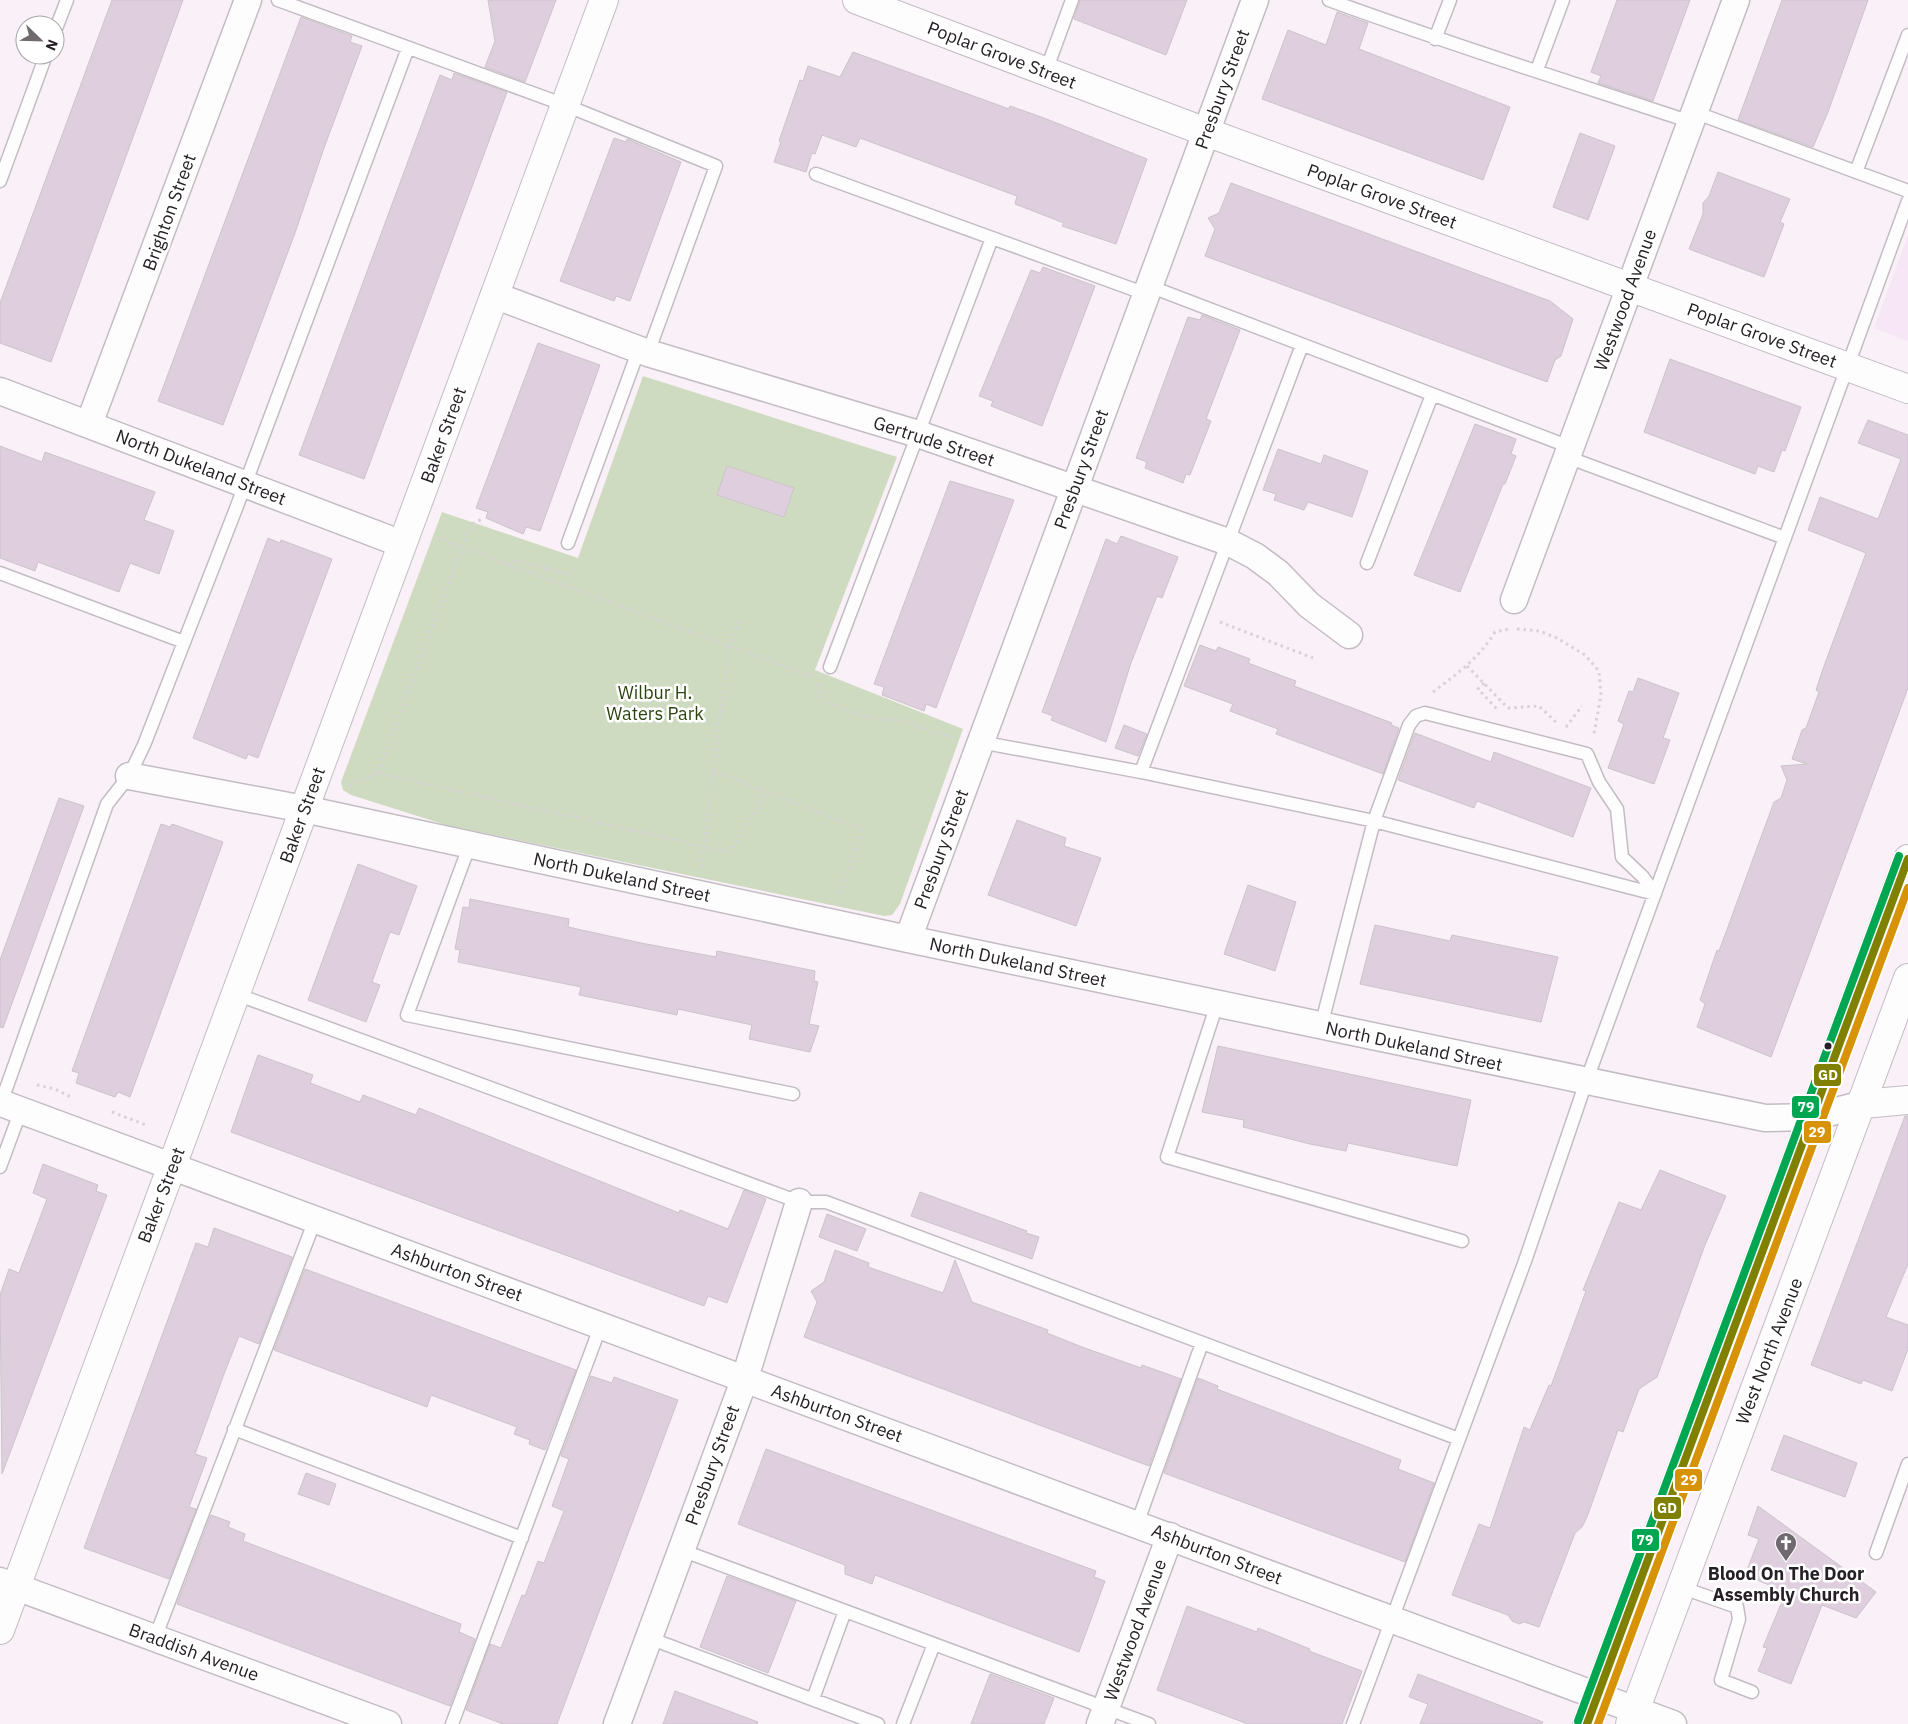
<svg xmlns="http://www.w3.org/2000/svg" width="1908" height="1724" viewBox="0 0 1908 1724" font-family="'IBM Plex Sans',sans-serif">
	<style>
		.built { fill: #f7e7f6 }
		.green { fill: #cfdbc0 }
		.building { fill: #dfcfde; stroke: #cbc4ca }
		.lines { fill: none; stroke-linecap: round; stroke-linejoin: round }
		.lane-casing { stroke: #c4bcc3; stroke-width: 15 }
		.street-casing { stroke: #c4bcc3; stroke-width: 29 }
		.secondary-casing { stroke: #c4bcc3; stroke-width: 30 }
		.primary-casing { stroke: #c4bcc3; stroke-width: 30 }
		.path { stroke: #d5d3d5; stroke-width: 3; stroke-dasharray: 2.5 4; stroke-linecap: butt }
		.lane { stroke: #fefdfe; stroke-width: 12 }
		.street { stroke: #fefdfe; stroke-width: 26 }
		.secondary { stroke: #fefdfe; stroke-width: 28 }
		.primary { stroke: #fefdfe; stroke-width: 28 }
		.bus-1-casing { stroke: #fff; stroke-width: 11 }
		.bus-2-casing { stroke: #fff; stroke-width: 11 }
		.bus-3-casing { stroke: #fff; stroke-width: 11 }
		.bus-1 { stroke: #808000; stroke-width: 8 }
		.bus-2 { stroke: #d89206; stroke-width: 8 }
		.bus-3 { stroke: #00a651; stroke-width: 8 }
		.bus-dot { fill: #262026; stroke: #fff; stroke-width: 2 }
		.labels { text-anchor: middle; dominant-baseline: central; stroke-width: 5; stroke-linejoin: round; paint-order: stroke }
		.street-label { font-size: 18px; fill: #262026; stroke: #fff }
		.park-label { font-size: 18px; fill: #2d4412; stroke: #fff }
		.poi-label { font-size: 18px; font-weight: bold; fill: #262026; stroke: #fff }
		.line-badge { stroke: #fff; stroke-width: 2 }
		.badge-label { font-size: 14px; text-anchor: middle; font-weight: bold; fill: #fff }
	</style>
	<rect width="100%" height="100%" fill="#f9f0f8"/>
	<path class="built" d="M1908,235V341L1874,328Z"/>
	<path class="green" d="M643,376L897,457L815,670L963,729L900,904L892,915L884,916L446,825L351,795L343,790L341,782L442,512L578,558Z"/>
	<path class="building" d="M112,0H183L51,362L0,343V303Z
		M488,0H556L525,82L485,67L495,41Z
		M1080,0H1187L1166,55L1074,19Z
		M1617,0H1690L1653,101L1598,83L1601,76L1591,72Z
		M1782,0H1868L1828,112L1813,147L1738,120Z
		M1337,12L1368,23L1359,49L1510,107L1483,180L1262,99L1288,30L1326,45Z
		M301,17L352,36L350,42L362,46L324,148L295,233L223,425L158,401Z
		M853,52L1009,109L1010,106L1044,118L1147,159L1116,244L1062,226L1064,223L1015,204L1017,196L860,138L856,147L822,135L815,154L812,153L806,172L774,162L781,142L779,141L800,80L803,81L808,66L840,77Z
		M454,73L507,92L364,479L299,455L440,75L452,80Z
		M1580,133L1615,146L1588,220L1553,207Z
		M614,138L626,142L627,139L681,162L630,301L616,296L614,301L560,281Z
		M1718,172L1790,199L1780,222L1784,224L1764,277L1689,249L1703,214V203L1709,196Z
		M1231,183L1550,301L1573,319L1561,356L1555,360L1547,382L1205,256L1215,229L1208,218L1219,213Z
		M1043,267L1095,286L1042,426L991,406L993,401L979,396L1031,270L1040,273Z
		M1202,315L1240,330L1206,419L1211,421L1190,475L1186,474L1183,483L1145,468L1147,462L1136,458L1188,317L1200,320Z
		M538,343L600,365L540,531L526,527L523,534L486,518L488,512L476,508Z
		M1670,359L1801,407L1785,451L1782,450L1774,472L1758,466L1755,474L1644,432Z
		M1868,420L1908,435V688L1771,1057L1697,1027L1705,1004L1700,1000L1717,950L1719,951L1774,802L1781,798L1787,780L1781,766L1807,764L1792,759L1802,730L1806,728L1819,692L1816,690L1824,666L1866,553L1808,530L1820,497L1878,519L1901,459L1858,443Z
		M1475,424L1516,439L1511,454L1516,456L1505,484H1503L1460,592L1414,575Z
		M0,446L42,462L45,452L155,492L144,520L174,531L159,574L130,563L119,592L38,562L35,571L0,558Z
		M1278,449L1321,464L1324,455L1368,471L1352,517L1308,502L1304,510L1274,500L1276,494L1263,490Z
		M727,466L794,488L784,517L717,495Z
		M950,481L1014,500L936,708L926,704L924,711L882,695L884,687L874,684Z
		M1121,536L1178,557L1162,598L1157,596L1131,663L1106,742L1051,720L1053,716L1042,712L1106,539L1117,544Z
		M268,538L280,543L281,540L332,559L258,758L248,754L246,759L193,738Z
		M1200,645L1216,651L1218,647L1250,659L1248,663L1296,681L1294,686L1392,723L1391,725L1399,728L1383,774L1276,734L1278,729L1230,711L1233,704L1184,686Z
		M1638,678L1679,693L1663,738L1670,740L1654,784L1608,768L1624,724L1618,721L1629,691L1633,692Z
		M1124,725L1147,734L1138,756L1115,748Z
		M1415,733L1491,762L1494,752L1591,788L1573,837L1477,801L1474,808L1398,780Z
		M59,798L84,806L3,1028L0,1027V960Z
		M1017,820L1066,838L1064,846L1101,858L1076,926L988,895Z
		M161,824L170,827L172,824L223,842L130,1097L118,1092L115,1097L76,1083L79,1073L72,1071Z
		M358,864L417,886L399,935L390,932L372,982L380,985L366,1022L308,1000Z
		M1248,885L1296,902L1275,971L1224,954Z
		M470,899L569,919L568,927L641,943L716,957L717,951L815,971L814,981L818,982L809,1024L819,1026L810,1052L749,1039L752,1025L678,1009L677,1015L579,995L581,987L458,962L460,950L455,949L463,907L469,908Z
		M1375,925L1450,941L1452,935L1558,957L1541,1022L1360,984Z
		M1218,1046L1471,1100L1457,1166L1348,1143L1346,1151L1310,1144L1243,1127L1244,1120L1202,1112Z
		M258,1055L313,1075L310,1083L360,1102L363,1095L416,1115L419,1108L679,1213L680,1210L728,1229L744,1190L766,1199L727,1303L708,1296L704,1306L231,1132Z
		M1905,1116H1908V1264L1886,1317L1908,1325V1349L1892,1391L1863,1380L1861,1384L1811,1365Z
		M43,1164L98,1185L96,1191L107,1195L2,1474L0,1295L9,1269L19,1273L47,1199L33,1193Z
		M1660,1170L1726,1196L1705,1245L1657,1377L1639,1389L1623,1432L1618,1430L1587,1517L1582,1527L1575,1533L1539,1627L1524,1622L1519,1624L1512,1621L1508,1615L1452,1595L1479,1524L1490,1528L1524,1427L1530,1430L1549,1385L1551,1386L1586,1291L1583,1290L1619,1202L1641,1210Z
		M920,1192L1027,1231L1026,1233L1039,1237L1032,1259L911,1216Z
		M827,1214L866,1229L857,1251L819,1237Z
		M214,1228L292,1257L259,1344L239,1336L224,1374L195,1454L207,1458L189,1507L196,1509L169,1579L84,1548L196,1243L208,1247Z
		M835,1250L869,1263L868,1267L943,1293L955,1260L972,1302L1048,1330L1047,1333L1082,1347L1141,1368L1142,1365L1181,1379L1149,1466L804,1337L817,1302L811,1291L824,1282Z
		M305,1269L576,1370L545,1450L529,1444L530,1440L514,1434L517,1427L431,1395L427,1407L274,1350Z
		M591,1376L612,1383L614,1377L678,1400L557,1724H503L466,1710L490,1644L501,1648L522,1595L525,1596L538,1561L544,1563L564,1511L552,1506L569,1459L561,1456Z
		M1198,1378L1218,1386L1217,1389L1401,1460L1398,1469L1434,1483L1405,1562L1164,1473Z
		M1784,1435L1857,1463L1845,1497L1771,1470Z
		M766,1449L1096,1571L1094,1577L1105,1581L1079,1652L875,1575L872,1584L845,1574V1565L738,1524Z
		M306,1473L336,1484L329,1505L298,1494Z
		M1758,1506L1876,1592L1856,1618L1822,1605L1791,1684L1758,1671L1767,1648L1763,1647L1786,1592L1745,1575L1759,1539L1748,1535Z
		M211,1515L230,1522L228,1527L245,1534L243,1541L461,1624L459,1632L475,1639L450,1706L177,1604Z
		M727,1576L796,1601L768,1673L700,1647Z
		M1187,1606L1257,1632L1258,1628L1310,1649L1309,1651L1362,1671L1342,1724H1248L1157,1690Z
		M990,1674L1054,1698L1044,1724H971Z
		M1418,1674L1543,1722L1542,1724H1420L1428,1704L1409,1697Z
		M675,1691L758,1722L757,1724H663Z"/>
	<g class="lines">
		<g class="lane-casing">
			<path id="lane" d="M278,0L565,105L716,166L648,353
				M1329,0C1449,44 1570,82 1691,122
				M55,31L67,0
				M1435,39L1450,0
				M1537,70L1563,0
				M1046,71L1072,0
				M1694,112L1908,191
				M1856,172L1908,35
				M816,174L1146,294
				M0,181L46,55
				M1149,286L1570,447
				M1567,457L1785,538
				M568,543L639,349
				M1367,563L1432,395
				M0,573L184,642
				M830,667L992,238
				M980,742L1141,772L1374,821L1655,894
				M1141,772L1302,345
				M470,844L407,1015L793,1094
				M236,994L799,1202H826L1459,1439L1525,1261L1586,1082L1908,201
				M1217,1004L1167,1157L1462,1241
				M1321,1026L1374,821L1409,725L1416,716L1425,713L1587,754L1599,782L1617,809L1622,857L1643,877L1655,894
				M1,1103L107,804L129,776L144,745L237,506L408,48
				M0,1167L21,1110
				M234,1429L522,1538
				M1137,1524L1202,1343
				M681,1550L1149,1724
				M1876,1553L1908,1464
				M1680,1587L1737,1607L1739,1619L1721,1680L1752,1692
				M155,1638L315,1220
				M649,1638L878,1724
				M813,1699L845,1611
				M452,1724L601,1325
				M903,1724L934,1644
				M1353,1724L1459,1439"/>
		</g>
		<g class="street-casing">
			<path id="street" d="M494,295L648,353L918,434L1228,542L1255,556L1278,573L1309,605L1349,635
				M0,391L402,544
				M89,424L248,0
				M1514,600L1736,0
				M129,776L304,809L908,939L1765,1118L1813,1117L1863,1104
				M908,939L1255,0
				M1,1103L1673,1724
				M0,1581L388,1724
				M617,1724L745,1378L799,1202
				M1100,1724L1170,1536"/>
		</g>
		<g class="secondary-casing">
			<path id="secondary" d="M857,0L1206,132L1908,389
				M1863,1104L1908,1100
				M0,1630L604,0"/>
		</g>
		<g class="primary-casing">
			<path id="primary" d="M1587,1724L1908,859
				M1630,1724L1908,978"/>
		</g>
		<path class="path" d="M437,538L812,677
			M507,565L514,561H519L568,574L573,572L579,565
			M1220,622L1313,658
			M1517,629L1540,631L1557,638L1585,655L1599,671L1601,695L1594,734
			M1467,666L1508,708L1539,706L1558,724
			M1484,683L1478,689L1497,709
			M817,684C819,689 822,698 827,701C841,711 879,723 896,719L953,738
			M1433,692C1457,674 1479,658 1495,632L1509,629
			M1566,727L1582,706
			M713,771L864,830L839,895
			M378,773L467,534L474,523L482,519
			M349,785L378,773L729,852L766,793
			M701,867L729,647L740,618
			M37,1085L55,1089L73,1098
			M112,1112L146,1125"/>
		<use href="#lane" class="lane"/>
		<use href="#street" class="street"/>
		<use href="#secondary" class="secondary"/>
		<use href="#primary" class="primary"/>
		<g class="bus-1-casing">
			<path id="bus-1" d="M1587,1724L1908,859"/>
		</g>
		<g class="bus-2-casing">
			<path id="bus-2" d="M1598,1724L1908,888"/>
		</g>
		<g class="bus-3-casing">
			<path id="bus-3" d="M1578,1721L1899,856"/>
		</g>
		<use href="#bus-1" class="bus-1"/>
		<use href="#bus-2" class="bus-2"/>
		<use href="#bus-3" class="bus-3"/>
	</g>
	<defs>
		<g id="church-pin" transform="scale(1.125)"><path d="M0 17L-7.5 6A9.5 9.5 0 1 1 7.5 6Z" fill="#706970" stroke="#fff"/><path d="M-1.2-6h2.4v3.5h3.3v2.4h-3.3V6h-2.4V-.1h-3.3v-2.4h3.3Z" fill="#fff"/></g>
	</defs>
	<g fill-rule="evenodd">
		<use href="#church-pin" x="1786" y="1543"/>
	</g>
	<circle class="bus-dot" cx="1828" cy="1046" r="4.5"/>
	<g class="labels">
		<g class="street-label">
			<text transform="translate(1002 55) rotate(21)">Poplar Grove Street</text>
			<text transform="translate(1222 89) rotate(-70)">Presbury Street</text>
			<text transform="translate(1382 196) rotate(20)">Poplar Grove Street</text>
			<text transform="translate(169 212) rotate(-70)">Brighton Street</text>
			<text transform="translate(1625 300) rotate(-70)">Westwood Avenue</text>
			<text transform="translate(1762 335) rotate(20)">Poplar Grove Street</text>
			<text transform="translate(443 435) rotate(-70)">Baker Street</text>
			<text transform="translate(934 441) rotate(18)">Gertrude Street</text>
			<text transform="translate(201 467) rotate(21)">North Dukeland Street</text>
			<text transform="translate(1081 469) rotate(-70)">Presbury Street</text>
			<text transform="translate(302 815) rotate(-70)">Baker Street</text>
			<text transform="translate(941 849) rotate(-70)">Presbury Street</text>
			<text transform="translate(622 877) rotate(12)">North Dukeland Street</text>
			<text transform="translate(1018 962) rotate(12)">North Dukeland Street</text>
			<text transform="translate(1414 1046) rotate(12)">North Dukeland Street</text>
			<text transform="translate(161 1195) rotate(-69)">Baker Street</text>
			<text transform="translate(457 1272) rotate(20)">Ashburton Street</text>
			<text transform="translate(1769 1351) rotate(-69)">West North Avenue</text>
			<text transform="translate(837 1413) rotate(20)">Ashburton Street</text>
			<text transform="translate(712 1465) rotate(-70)">Presbury Street</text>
			<text transform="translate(1217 1554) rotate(21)">Ashburton Street</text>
			<text transform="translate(1135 1630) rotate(-70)">Westwood Avenue</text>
			<text transform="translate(194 1652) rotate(20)">Braddish Avenue</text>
		</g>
		<g class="park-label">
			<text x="655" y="692">Wilbur H.<tspan x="655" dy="21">Waters Park</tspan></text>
		</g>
		<g class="poi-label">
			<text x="1786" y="1573">Blood On The Door<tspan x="1786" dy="21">Assembly Church</tspan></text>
		</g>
	</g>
	<g class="line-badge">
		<rect x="1813" y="1063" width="29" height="24" rx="5" fill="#808000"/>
		<rect x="1791" y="1095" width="29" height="24" rx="5" fill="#00a651"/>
		<rect x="1803" y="1120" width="29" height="24" rx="5" fill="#d89206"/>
		<rect x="1674" y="1468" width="29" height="24" rx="5" fill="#d89206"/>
		<rect x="1653" y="1496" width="29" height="24" rx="5" fill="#808000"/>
		<rect x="1631" y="1528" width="29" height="24" rx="5" fill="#00a651"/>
	</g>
	<g class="badge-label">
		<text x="1828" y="1080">GD</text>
		<text x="1806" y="1112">79</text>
		<text x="1817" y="1137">29</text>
		<text x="1689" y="1485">29</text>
		<text x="1667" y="1513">GD</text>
		<text x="1645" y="1545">79</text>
	</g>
	<g transform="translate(40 40) rotate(113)"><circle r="24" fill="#ffffff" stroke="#a8a6a8"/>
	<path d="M0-4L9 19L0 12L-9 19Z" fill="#706970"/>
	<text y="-8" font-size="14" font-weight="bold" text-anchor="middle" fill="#262026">N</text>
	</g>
</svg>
